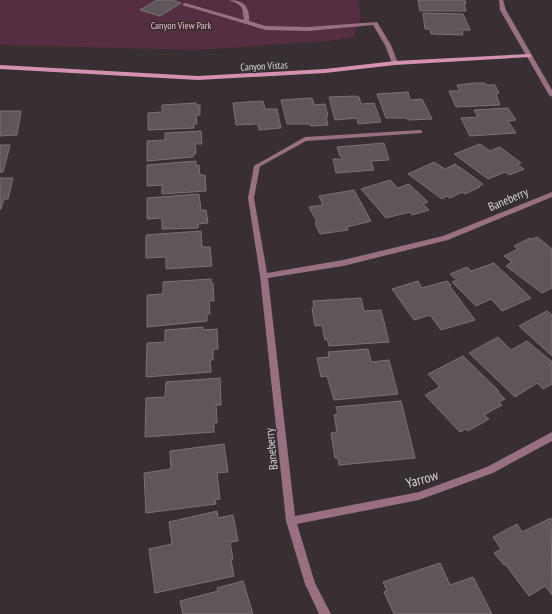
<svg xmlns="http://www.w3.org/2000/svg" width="552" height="614" viewBox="0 0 552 614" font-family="'PT Sans Narrow',sans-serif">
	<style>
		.green { fill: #552e41 }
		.building { fill: #5e5659; stroke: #7b7276 }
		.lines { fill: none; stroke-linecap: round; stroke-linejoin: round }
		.lane { fill: #996f82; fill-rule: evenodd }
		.street { fill: #996f82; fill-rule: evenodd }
		.secondary { fill: #d492b0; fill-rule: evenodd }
		.labels { text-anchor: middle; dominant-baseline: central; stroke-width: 3; stroke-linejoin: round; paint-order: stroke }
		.far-park-label { font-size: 10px; fill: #f8b9d5; stroke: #372f32 }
		.far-street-label { font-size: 10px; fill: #dad5d7; stroke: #372f32 }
		.street-label { font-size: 12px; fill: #dad5d7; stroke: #372f32 }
		.near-street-label { font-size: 14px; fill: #dad5d7; stroke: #372f32 }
	</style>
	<rect width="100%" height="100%" fill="#372f32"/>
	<path class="green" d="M0,0H358L361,17L354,37L328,41L198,50L0,45Z"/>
	<path class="building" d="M157,0H171L181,3L160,16L140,10Z
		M418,0H465L466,4H464L466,11H420Z
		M423,13L463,14L470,30H462L463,35L431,34L430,29H425Z
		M476,83H485L486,85H495L499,93L496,94L500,105L456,107L449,91H460L457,85Z
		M408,92L410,100L422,99L432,119L408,120L406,118H386L377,94Z
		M356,96L359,97L361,104L374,103L381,122L358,124L357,118L335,120L329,97Z
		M312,98L314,105L325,104L328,116L326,117L328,125L311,126L310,124H287L281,100Z
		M263,101L265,109H277L281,128L259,130L258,124L236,125L233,103Z
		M196,103V105H200V115H196L197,124H194V128L148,130V113L162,112V105Z
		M508,108L516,120L508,121L516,133L470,136L461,118L478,117L474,110Z
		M0,111H21L17,135L0,136Z
		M201,131L202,144H195L196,153H195L193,157L147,161V141L165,140V133Z
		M384,143L389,160L371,161L374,170L336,173L333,159H342V156H340L337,147Z
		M480,144L490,151L500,147L521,163L517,164L524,169L509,175L505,172L488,179L454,154Z
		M0,145H10L3,172H0Z
		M196,161V166L199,165L200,175H205L206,191L162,194V185L147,186V165Z
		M434,162L445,169L455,164L483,184L479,186L480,187L465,194L462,192L450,198L447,196L442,199L408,174Z
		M0,178H13L8,199H4L1,209H0Z
		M390,180L398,188L409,184L428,202L423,204L429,210L412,215L410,212L386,218L361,189Z
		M354,190L371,221L347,227L348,230L320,234L315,223L317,222L309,207L323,205L319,196Z
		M199,194L201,210H206L208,223L198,224V228L162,229V218L147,219V198Z
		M201,231L202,247H210L212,266L166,269V257L146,258V235Z
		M537,237L552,249V288L542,293L506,266L512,262L504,256L518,249L514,246L530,238L532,239Z
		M494,263L531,298L502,311L491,299L476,306L452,282L457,280L450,274L467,267L471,271Z
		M211,279V283H213L214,301H209L210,314H207V321L147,327V295L163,294V282Z
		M418,281L422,288L447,281L451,285H449L475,320L441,330L430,315L414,320L392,289Z
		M361,298L364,311L381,310L389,342L329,346L327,339L325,340L322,325L315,326L312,308L314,307L313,301Z
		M547,311L552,315V356L519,326Z
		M203,327V330L217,329L218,349H213V360H210L211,372L146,377L147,343L165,342V330Z
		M498,337L511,350L527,341L551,361L552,362V384L543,389L537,383L515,397L469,353Z
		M368,349L371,362L389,360L398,394L334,400L327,376L321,377L317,358L329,357L328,352Z
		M463,356L499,391L498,392L505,399L499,402L502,405L484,415L489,419L468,431L466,429L460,432L425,395L440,387L428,374Z
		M220,378L221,405H216L217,423H214V432L145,437L146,398L165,397L166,382Z
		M401,401L415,458L339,465L338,458H335L331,433L337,432L334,415L338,414L336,407Z
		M224,444L228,472L217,473L220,499L215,500L216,504L146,513L144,473L171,469L170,451Z
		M217,511L218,518L233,515L238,541L230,542L233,559L231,560L234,576L155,593L149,549L172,544L169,522Z
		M551,518L552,595L545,586L529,596L505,564L504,565L494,553L501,549L493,537L517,524L522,532Z
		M440,563L450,585L473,577L492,614H394L384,592L387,591L383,582Z
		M243,581L253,614H183L180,601L218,591L217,588Z"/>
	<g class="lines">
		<path class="lane" d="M229,0C243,0 250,6 249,21L266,26L308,27L377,22L391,45L398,63L395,65L392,63L385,45L373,25L308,31L266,30L182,5L185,3L244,20L242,8L238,4Z
			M420,130L422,131V133L306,141L259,167H255L254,166L305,137Z"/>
		<path class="street" d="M499,0H503L506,10L552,90V97L549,95L500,10Z
			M257,164L260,166L254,198L267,273L343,260L443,236L552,192V197L448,240L343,266L268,278L295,516L419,492L487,467L552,432V441L493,473L419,500L297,524L315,583L331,614H319L305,584L286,521L260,276L248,198L254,166Z"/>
		<path class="secondary" d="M529,54L531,55V57L395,65L325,73L198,80L0,69V65L198,76L325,69L395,61Z"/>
	</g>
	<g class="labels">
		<g class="far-park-label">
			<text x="181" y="25">Canyon View Park</text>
		</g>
		<g class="far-street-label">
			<text transform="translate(264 66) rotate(-3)">Canyon Vistas</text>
		</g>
		<g class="street-label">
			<text transform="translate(508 199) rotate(-23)">Baneberry</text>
			<text transform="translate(271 449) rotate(-96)">Baneberry</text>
		</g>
		<g class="near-street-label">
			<text transform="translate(422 479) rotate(-16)">Yarrow</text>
		</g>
	</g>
</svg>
